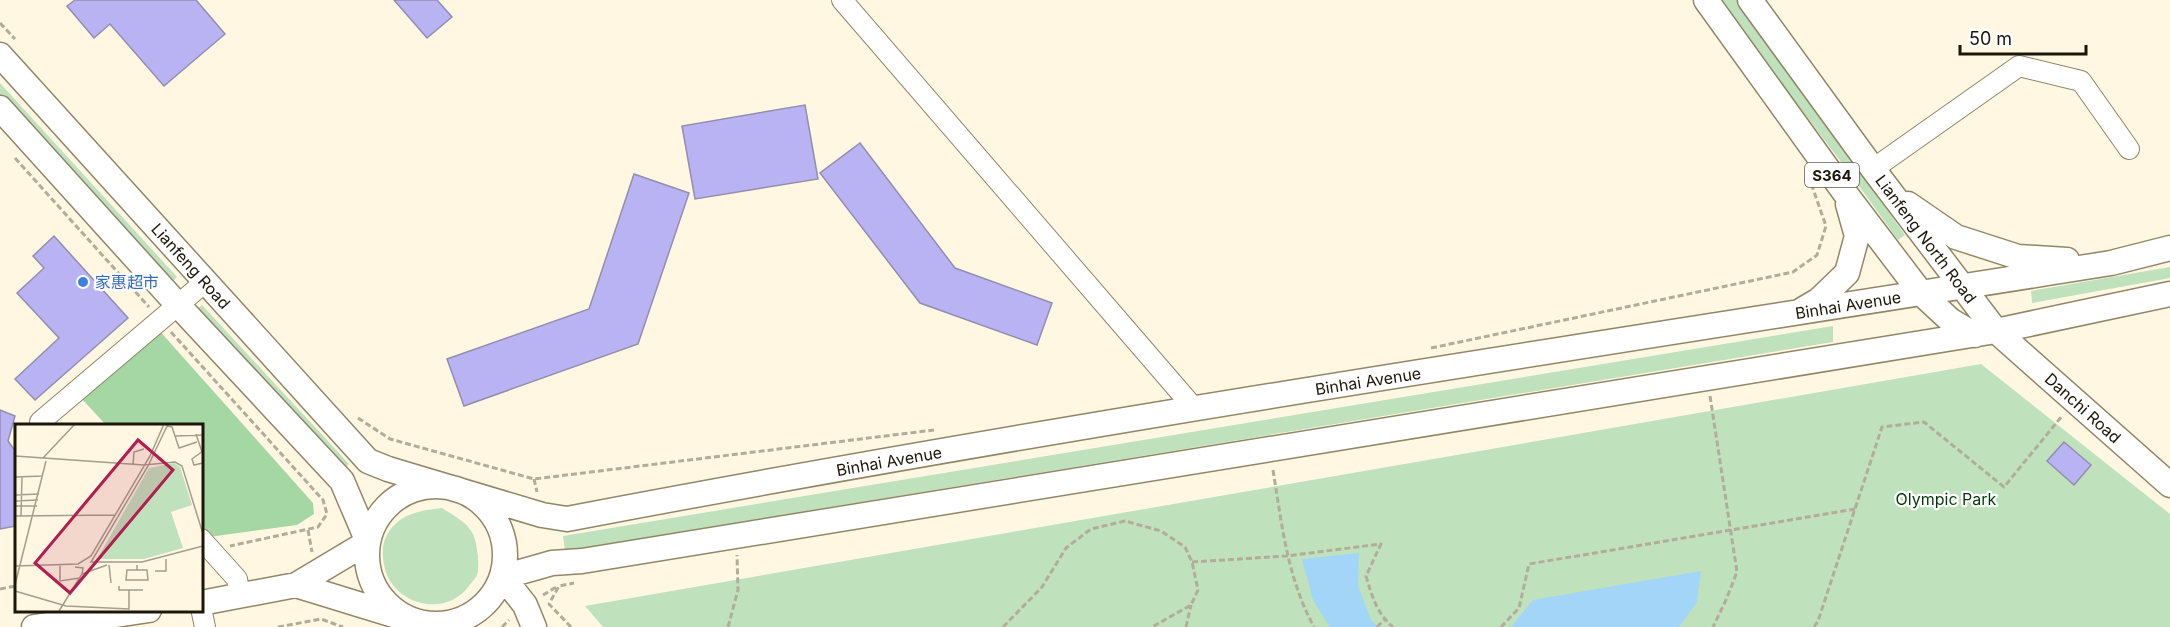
<svg xmlns="http://www.w3.org/2000/svg" width="2170" height="627" viewBox="0 0 2170 627" font-family="Inter,'Noto Sans SC',sans-serif">
	<style>
		.green { fill: #bfe2bd }
		.forest { fill: #a4d7a3 }
		.water { fill: #a2d5f8 }
		.building { fill: #bab3f3; stroke: #918eae; stroke-width: 1.5 }
		.lines { fill: none; stroke-linecap: round; stroke-linejoin: round }
		.minor-casing { stroke: #928667; stroke-width: 22 }
		.major-casing { stroke: #928667; stroke-width: 27 }
		.path { stroke: #b3ac9a; stroke-width: 3; stroke-dasharray: 6 3; stroke-linecap: butt }
		.minor { stroke: #fff; stroke-width: 20 }
		.major { stroke: #fff; stroke-width: 24 }
		.shop-dot { fill: #3f7fe0; stroke: #fff; stroke-width: 2 }
		.labels { text-anchor: middle; dominant-baseline: central; stroke-width: 4.5; stroke-linejoin: round; paint-order: stroke }
		.shield { fill: #fff; stroke: #5f5c54; stroke-width: 1.5 }
		.shield-label { font-size: 15px; font-weight: bold; fill: #1b160a }
		.street-label { font-size: 16px; fill: #1b160a; stroke: #fff }
		.shop-label { font-size: 16px; fill: #366cbe; stroke: #fff; text-anchor: start }
		.park-label { font-size: 16px; fill: #033b08; stroke: #fff }
		.inset-road { fill: none; stroke: #a49d8c; stroke-width: 1.5 }
		.view { fill: #b01f50; fill-opacity: 0.15; stroke: #b01f50; stroke-width: 3 }
		.inset-edge { fill: none; stroke: #1b160a; stroke-width: 3 }
	</style>
	<rect width="100%" height="100%" fill="#fff7e2"/>
	<path class="green" d="M1720,0H1737L1905,235L1898,240C1840,158 1778,81 1720,0Z
		M0,83L177,277L171,283L0,96Z
		M2170,267V278L2032,303L2031,291Z
		M202,305L349,464L341,471L194,311Z
		M1833,326V342L565,551L563,536Z
		M1981,364L2170,514V627H603L585,606Z
		M442,508C453,515 467,522 473,534C476,540 477,550 478,556C478,561 479,570 477,575C476,578 471,583 469,586C447,616 401,607 387,575C383,565 381,549 385,539C397,514 417,511 442,508Z"/>
	<path class="forest" d="M157,328L313,503L314,514L297,525L209,537L201,528V426H107L80,397Z"/>
	<path class="water" d="M1359,553L1358,586L1371,620L1378,627H1330L1313,600L1302,559Z
		M1701,571L1697,602L1679,627H1511L1533,600Z"/>
	<path class="building" d="M75,0H196L225,34L164,86L110,24L94,38L67,6Z
		M394,0H437L452,17L427,38Z
		M805,105L818,179L695,199L682,126Z
		M860,143L955,268L1052,303L1037,345L920,303L820,173Z
		M634,174L689,193L638,344L464,406L447,359L589,309Z
		M54,236L128,318L35,400L15,379L59,338L17,293L44,268L33,256Z
		M0,410L15,416L8,441L16,452V526L0,529Z
		M2064,442L2091,465L2074,485L2047,461Z"/>
	<g class="lines">
		<g class="minor-casing">
			<path id="minor" d="M842,0L1194,408
				M1873,169L2019,66L2081,81L2129,149
				M44,426L40,422L205,282
				M201,539L237,579L240,596
				M201,608L205,627"/>
		</g>
		<g class="major-casing">
			<path id="major" d="M1706,0L1845,193L1921,293L1950,320L1975,335
				M1750,0L1873,169L1996,331L2170,485
				M0,55L368,461L388,469L542,515L567,519C1080,421 1596,345 2111,263L2170,248
				M0,108L177,304L342,481L368,542L296,585L201,603
				M1908,204L1956,237L2018,257L2067,260
				M1802,310L1819,300L1847,273L1857,236L1848,204
				M367 555a69 69 0 1 1 138 0a69 69 0 1 1-138 0Z
				M296,585L400,617
				M34,627L149,610
				M534,627L525,605L503,577L552,563L582,561L1996,331L2170,294"/>
		</g>
		<path class="path" d="M0,23L15,39
			M15,158L149,307
			M171,332L323,500L327,514L318,527L230,546
			M1431,348L1793,272L1817,255L1826,226L1812,186
			M1710,396L1737,572L1726,600L1713,627
			M358,418L390,439L534,479L934,430
			M1273,470C1282,525 1287,577 1314,627
			M534,479L537,492
			M308,530L312,552
			M1192,562L1286,556L1381,544L1366,576C1372,596 1377,614 1393,627
			M0,589L16,586
			M543,595L558,586
			M278,627L321,619L343,627
			M502,627L509,620
			M571,627L549,604L559,586L574,583
			M728,627L738,590L737,555
			M1003,627L1042,587L1066,548L1091,529L1125,521L1161,531L1185,547L1192,562L1198,590L1191,605L1152,627
			M1186,627L1191,605
			M1377,627L1384,620
			M1501,627L1519,608L1529,564L1855,509
			M1814,627L1818,621L1882,427L1924,422L2004,487L2062,416"/>
		<use href="#minor" class="minor"/>
		<use href="#major" class="major"/>
	</g>
	<circle class="shop-dot" cx="83" cy="282" r="6"/>
	<g class="labels">
		<rect class="shield" x="1805" y="163" width="54" height="24" rx="4.5"/>
		<g class="shield-label">
			<text x="1832" y="175">S364</text>
		</g>
		<g class="street-label">
			<text transform="translate(1926 239) rotate(53)">Lianfeng North Road</text>
			<text transform="translate(191 266) rotate(48)">Lianfeng Road</text>
			<text transform="translate(1848 305) rotate(-9)">Binhai Avenue</text>
			<text transform="translate(1368 381) rotate(-9)">Binhai Avenue</text>
			<text transform="translate(2083 408) rotate(42)">Danchi Road</text>
			<text transform="translate(889 461) rotate(-10)">Binhai Avenue</text>
		</g>
		<g class="shop-label">
			<text x="95" y="282">家惠超市</text>
		</g>
		<g class="park-label">
			<text x="1946" y="499">Olympic Park</text>
		</g>
	</g>
	<g transform="translate(15 424)">
		<rect width="188" height="188" fill="#fff7e2"/>
		<path d="M159,39L165,43L177,81L156,88L168,124L129,135H82L134,44Z" fill="#bfe2bd"/>
		<path class="inset-road" d="M153,0L133,42L76,138H127L188,122M152,2L157,3L164,24L182,18M181,10L187,28M160,12L188,11M188,27L177,35L179,41L188,39M0,32L129,41L160,38L167,42L188,110M28,34L60,0M118,41L119,28L129,25M0,53L28,52M0,71L24,70M0,77L23,76M0,82H22M0,92L100,91M6,92L7,53M45,141V157L65,154M94,141L96,159M0,142L63,140L76,132L135,32L149,0M122,146H112L111,156H133L132,146H122V141M140,147H151V135M67,150L92,141M0,161L31,37M104,162V166H128M0,167L51,182L114,185V166M44,187L67,150L68,144L60,143"/>
		<path class="view" d="M123,16L158,46L55,169L20,139Z"/>
		<rect width="188" height="188" class="inset-edge"/>
	</g>
	<path d="M1960 45v9h126v-9" fill="none" stroke="#1b160a" stroke-width="3"/>
	<text x="1969" y="45" font-size="18" fill="#1b160a" stroke="#ffffff" stroke-width="4.5" paint-order="stroke">50 m</text>
</svg>
